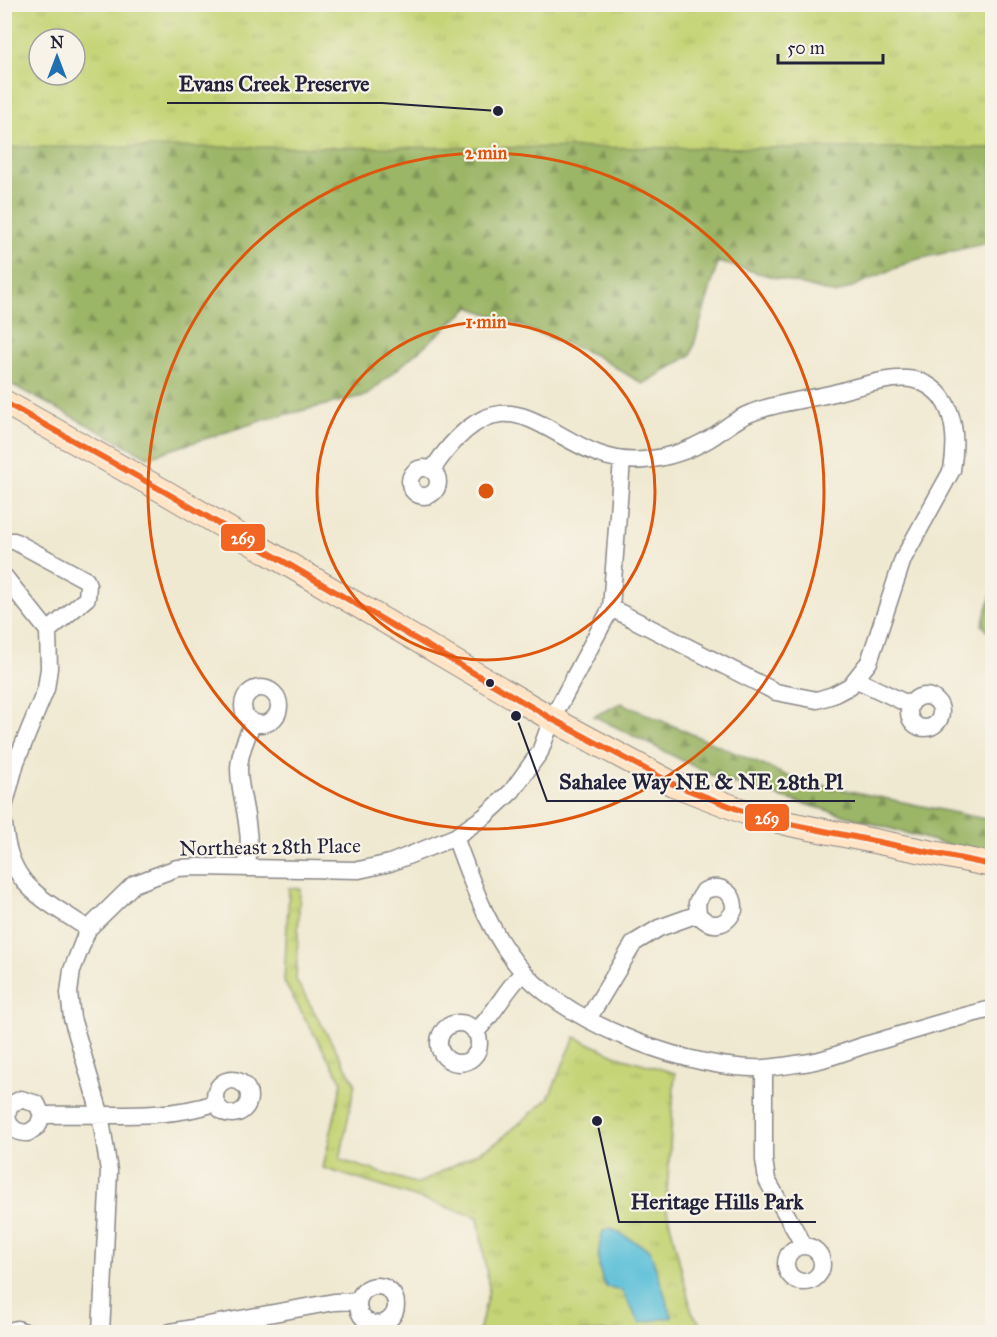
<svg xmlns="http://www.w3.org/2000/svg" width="997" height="1337" viewBox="0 0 997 1337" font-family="'IM FELL Great Primer',serif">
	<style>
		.forest { fill: url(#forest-firs); stroke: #5f6c51; stroke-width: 1.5; fill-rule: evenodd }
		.park { fill: url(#park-tufts); stroke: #747b58; stroke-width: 1.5; fill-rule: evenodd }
		.water { fill: #5abfd8; stroke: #3e708a; stroke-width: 1.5 }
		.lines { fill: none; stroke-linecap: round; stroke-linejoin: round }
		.minor-casing { stroke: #898686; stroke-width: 19 }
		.secondary-casing { stroke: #898686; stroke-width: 26 }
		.minor { stroke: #fff; stroke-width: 16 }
		.secondary { stroke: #ffe4c6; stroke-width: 24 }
		.bus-1-casing { stroke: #f7f3e8; stroke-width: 10 }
		.bus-1 { stroke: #f26522; stroke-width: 6 }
		.ring { fill: none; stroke: #de560e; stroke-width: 3 }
		.bus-dot { fill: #22223b; stroke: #f7f3e8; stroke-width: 2 }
		.labels { text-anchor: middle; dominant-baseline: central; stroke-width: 4.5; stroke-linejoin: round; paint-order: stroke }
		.street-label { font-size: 21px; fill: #22223b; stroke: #f7f3e8 }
		.centre { fill: #de560e; stroke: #f7f3e8; stroke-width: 3 }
		.ring-label { font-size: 18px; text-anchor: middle; font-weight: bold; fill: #de560e; stroke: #f7f3e8; stroke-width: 4.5; stroke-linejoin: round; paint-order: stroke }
		.leader { fill: none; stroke: #22223b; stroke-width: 2 }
		.callout-dot { fill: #22223b; stroke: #f7f3e8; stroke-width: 2 }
		.callout-label { font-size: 22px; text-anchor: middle; font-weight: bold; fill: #22223b; stroke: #f7f3e8; stroke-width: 4.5; stroke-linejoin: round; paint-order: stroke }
		.line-badge { stroke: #f7f3e8; stroke-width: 2 }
		.badge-label { font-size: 16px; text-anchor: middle; font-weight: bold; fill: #fff }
	</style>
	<defs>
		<pattern id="forest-firs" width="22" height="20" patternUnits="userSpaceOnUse" patternTransform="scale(1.5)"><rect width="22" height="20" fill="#9cb667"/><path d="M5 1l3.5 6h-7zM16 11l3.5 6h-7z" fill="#7f9456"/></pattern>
		<pattern id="park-tufts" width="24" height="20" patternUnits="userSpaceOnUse" patternTransform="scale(1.5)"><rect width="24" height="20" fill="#c5d476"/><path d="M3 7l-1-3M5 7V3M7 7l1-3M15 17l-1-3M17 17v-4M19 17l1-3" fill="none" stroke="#a9b667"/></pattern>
	</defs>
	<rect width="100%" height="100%" fill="#f7f3e8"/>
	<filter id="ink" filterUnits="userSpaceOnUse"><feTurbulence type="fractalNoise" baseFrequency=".0167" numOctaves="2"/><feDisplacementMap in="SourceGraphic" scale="12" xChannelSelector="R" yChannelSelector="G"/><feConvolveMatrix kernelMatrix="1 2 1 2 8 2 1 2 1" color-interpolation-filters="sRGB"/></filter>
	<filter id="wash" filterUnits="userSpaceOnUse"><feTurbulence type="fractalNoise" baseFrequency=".008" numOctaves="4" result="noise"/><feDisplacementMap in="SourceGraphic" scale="24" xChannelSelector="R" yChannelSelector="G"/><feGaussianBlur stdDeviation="1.35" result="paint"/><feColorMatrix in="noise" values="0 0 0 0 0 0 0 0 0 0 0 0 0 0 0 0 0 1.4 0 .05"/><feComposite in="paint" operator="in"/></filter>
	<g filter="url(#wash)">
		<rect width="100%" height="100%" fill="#f0e9d1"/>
		<path class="forest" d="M4,5H992V242L914,260L836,294L718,262L691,355L643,384L595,355L470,307L367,395L267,419L148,457L5,381ZM39,39H75V75H39Z
			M992,593V636L982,625Z
			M621,703L797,780L985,819L992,818V851L948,845L721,780L594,716Z"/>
		<path class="park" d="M5,4L992,5V148L5,147ZM39,39H75V75H39Z
			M289,888L300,889L296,980L355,1083L340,1160L418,1184L496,1143L548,1099L575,1037L617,1056L675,1073L666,1207L692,1313L707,1332H479L489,1289L478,1217L323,1168L342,1082L284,982Z"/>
		<path class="water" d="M610,1228L650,1250L672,1317L640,1323L621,1290L606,1287C596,1268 597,1252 603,1231Z"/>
	</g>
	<g filter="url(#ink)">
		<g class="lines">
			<g class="minor-casing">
				<path id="minor" d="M410 482a14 14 0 1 1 28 0a14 14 0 1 1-28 0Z
					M432,470C516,345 553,469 644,460C666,458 690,450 709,439C723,431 734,419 751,413C775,403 804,400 830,394C851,389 894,374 915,380C955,391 958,435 952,470L903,559L869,662L850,686L833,695L817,700L776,692L611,608
					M4,541H14L86,580L88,585L87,598L48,631
					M4,576L48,631L49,668L46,689L16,762L4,807
					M857,680L910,705
					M243 706a18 18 0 1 1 36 0a18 18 0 1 1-36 0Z
					M909 712a16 16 0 1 1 32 0a16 16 0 1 1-32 0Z
					M4,824C9,887 41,897 88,929
					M455,837C473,885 489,935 525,974C574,1026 693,1071 765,1068C779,1067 795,1064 810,1062C827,1059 845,1052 862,1046C905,1034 948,1019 992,1009
					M247,868C248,856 250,843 248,831C243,781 228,774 253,723
					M588,1019L634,943L659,928L698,914C710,929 726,927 734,910C735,892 720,883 704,891L697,902L698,914
					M439 1043a20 20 0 1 1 40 0a20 20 0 1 1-40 0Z
					M475,1032C495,1015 504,990 524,972
					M764,1068V1160L767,1180L804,1246
					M215 1097a17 17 0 1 1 34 0a17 17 0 1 1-34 0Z
					M42,1115L37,1104L21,1099L10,1105C3,1120 11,1133 28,1133L38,1126L42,1115C97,1113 163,1121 215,1103
					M786 1264a18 18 0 1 1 36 0a18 18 0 1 1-36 0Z
					M358 1305a19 19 0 1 1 38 0a19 19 0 1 1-38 0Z
					M5,1332L17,1329L25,1332
					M101,1332L109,1171L100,1113L72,1018L69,993L72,970L88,929L134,884L177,868L199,867L359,870L390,863L455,837L485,816L512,791L540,752L552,719L611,608L622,460
					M170,1332L334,1302L358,1301"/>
			</g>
			<g class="secondary-casing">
				<path id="secondary" d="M4,402L165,492L552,719L673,784L745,812L790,824L992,865"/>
			</g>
			<use href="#minor" class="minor"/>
			<use href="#secondary" class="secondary"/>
			<g class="bus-1-casing">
				<path id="bus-1" d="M4,402L165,492L552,719L673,784L745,812L790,824L992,865"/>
			</g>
			<use href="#bus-1" class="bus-1"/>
		</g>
	</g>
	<g class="ring">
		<circle cx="486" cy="491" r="169"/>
		<circle cx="486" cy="491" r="338"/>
	</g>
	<circle class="bus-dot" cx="490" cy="683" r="5"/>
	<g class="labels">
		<g class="street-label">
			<text transform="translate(270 847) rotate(-1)">Northeast 28th Place</text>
		</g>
	</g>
	<circle cx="486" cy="491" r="9" class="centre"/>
	<g class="ring-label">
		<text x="486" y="159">2 min</text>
		<text x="486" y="328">1 min</text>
	</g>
	<path class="leader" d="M498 111L382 103H167M516 716L547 801H855M597 1121L619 1222H816"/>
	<g class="callout-dot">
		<circle cx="498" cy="111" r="6"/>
		<circle cx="516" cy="716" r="6"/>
		<circle cx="597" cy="1121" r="6"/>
	</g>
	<g class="callout-label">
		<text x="274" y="91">Evans Creek Preserve</text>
		<text x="701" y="789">Sahalee Way NE &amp; NE 28th Pl</text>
		<text x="717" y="1209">Heritage Hills Park</text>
	</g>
	<g class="line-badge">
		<rect x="220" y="523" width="46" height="29" rx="6" fill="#f26522"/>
		<rect x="744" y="803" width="46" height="29" rx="6" fill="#f26522"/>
	</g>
	<g class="badge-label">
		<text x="243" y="544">269</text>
		<text x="767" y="824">269</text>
	</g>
	<rect width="997" height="1337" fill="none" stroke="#f7f3e8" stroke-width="24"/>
	<g transform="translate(57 57)"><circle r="28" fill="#f7f3e8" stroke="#a29fa3" stroke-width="1.5"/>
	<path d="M0-4.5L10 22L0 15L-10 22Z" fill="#1f6fb2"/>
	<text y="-9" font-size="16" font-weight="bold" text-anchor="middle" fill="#22223b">N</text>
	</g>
	<path d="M778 54v9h105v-9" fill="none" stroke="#22223b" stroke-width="3"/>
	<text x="787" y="54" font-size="18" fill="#22223b" stroke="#f7f3e8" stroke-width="4.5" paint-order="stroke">50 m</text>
</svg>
